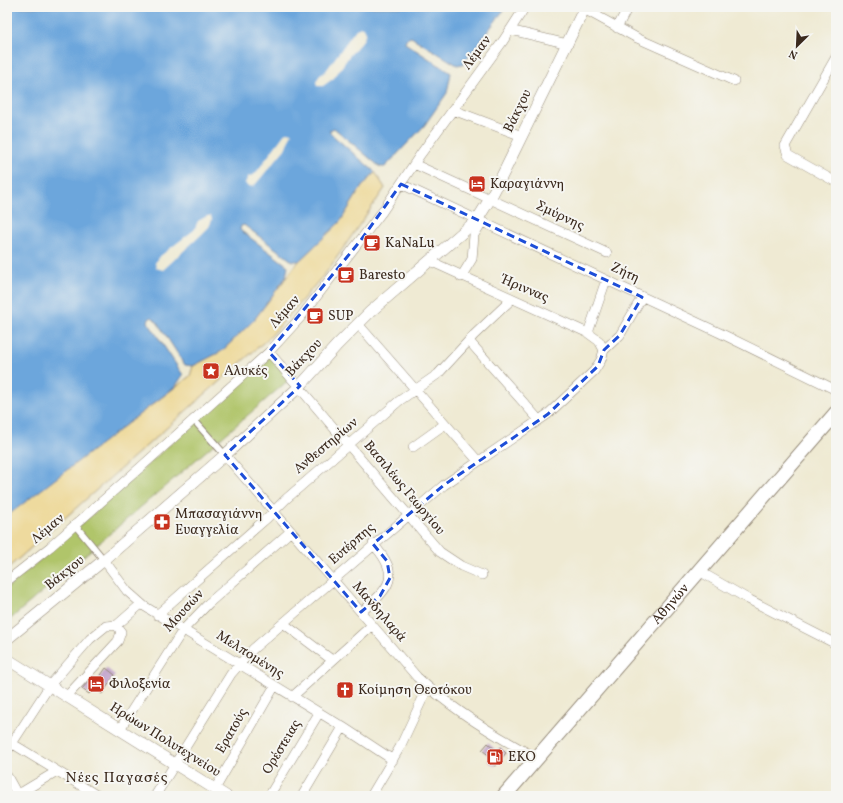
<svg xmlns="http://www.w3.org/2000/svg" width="843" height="803" viewBox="0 0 843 803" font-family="Vollkorn,serif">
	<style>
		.green { fill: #b0c56a; stroke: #767844 }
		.sand { fill: #eeda9e; stroke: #94825e }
		.water { fill: #6ca6dc; stroke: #54687d }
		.pier { fill: #efead3 }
		.building { fill: #be9ec8 }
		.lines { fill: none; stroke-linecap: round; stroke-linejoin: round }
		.pedestrian-casing { stroke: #958a78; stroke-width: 8 }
		.minor-casing { stroke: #958a78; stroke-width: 10 }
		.tertiary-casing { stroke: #958a78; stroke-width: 12 }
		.primary-casing { stroke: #958a78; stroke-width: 16 }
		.pedestrian { stroke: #fff; stroke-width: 6 }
		.minor { stroke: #fff; stroke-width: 9 }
		.tertiary { stroke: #fff; stroke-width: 11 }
		.primary { stroke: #fff; stroke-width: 14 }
		.marked { fill: none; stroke: #1d4ed8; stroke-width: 3; stroke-dasharray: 8 5; stroke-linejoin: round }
		.labels { text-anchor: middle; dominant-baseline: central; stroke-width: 4; stroke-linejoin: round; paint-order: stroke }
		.street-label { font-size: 14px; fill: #3b2a1e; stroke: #f6f6f2 }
		.poi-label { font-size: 14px; fill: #3b2a1e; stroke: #f6f6f2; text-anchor: start }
		.neighbourhood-label { font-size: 15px; letter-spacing: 1px; fill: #3b2a1e; stroke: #f6f6f2 }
	</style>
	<rect width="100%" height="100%" fill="#f6f6f2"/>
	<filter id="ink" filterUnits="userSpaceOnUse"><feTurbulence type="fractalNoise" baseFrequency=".025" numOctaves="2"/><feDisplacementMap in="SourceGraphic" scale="8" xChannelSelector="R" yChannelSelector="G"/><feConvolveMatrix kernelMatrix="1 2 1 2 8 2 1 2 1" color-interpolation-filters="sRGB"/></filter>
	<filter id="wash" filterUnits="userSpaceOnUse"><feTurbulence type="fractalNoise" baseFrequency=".012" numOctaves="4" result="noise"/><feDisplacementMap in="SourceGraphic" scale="16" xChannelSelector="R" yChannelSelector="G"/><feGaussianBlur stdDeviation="0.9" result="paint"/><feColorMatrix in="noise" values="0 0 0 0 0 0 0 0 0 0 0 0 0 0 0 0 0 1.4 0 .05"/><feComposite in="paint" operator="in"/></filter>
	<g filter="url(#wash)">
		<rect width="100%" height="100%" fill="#efead3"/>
		<path class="green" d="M269,355L290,379L7,622V588L84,522Z"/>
		<path class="sand" d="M375,172L385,188L328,270L272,335L7,569V515L190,376L193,366L222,351L254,320L299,261L340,222L361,188Z"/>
		<path class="water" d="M7,7H506L463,64L457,65L411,37L406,39L405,43L451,73L447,93L424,126L385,167H380L334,128L330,130V133L375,172L361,188L340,222L299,261H292L244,225L241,226L240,230L288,266L286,277L254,320L222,351L193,366L185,365L157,322L152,317L149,319L148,322L183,375L175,387L7,516Z"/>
		<path class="pier" d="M361,27L364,28L366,33L363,40L350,55L334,78L323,86H317L316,81L320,75L325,72L356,29Z
			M286,132L292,133L285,149L254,186L248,187L245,183L248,177L255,174Z
			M207,216H211L212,220L209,227L201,235L163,270L156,268L155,263L159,257L194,230L198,221Z"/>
		<g id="blocks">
			<path class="building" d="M106,668L115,675L102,694L94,688L89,694L82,689L92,677L97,681Z
				M488,743L497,751L500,747L506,753L495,766L488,761L491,757L482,750Z"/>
		</g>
	</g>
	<g filter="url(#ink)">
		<use href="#blocks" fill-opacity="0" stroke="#958a78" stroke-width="1"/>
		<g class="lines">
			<g class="pedestrian-casing">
				<path id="pedestrian" d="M193,419L225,455
					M75,525L104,560"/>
			</g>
			<g class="minor-casing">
				<path id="minor" d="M584,9L637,38L734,81
					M617,28L628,7
					M510,30L568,44
					M836,57L785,146L788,155L836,182
					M453,110L522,136
					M414,164L607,253
					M401,184L720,333L836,390
					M430,261L588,333L599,341L604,350
					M461,277L472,259L474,235L482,222
					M358,324L478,461
					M588,333L606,280
					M469,341L539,420
					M604,350L620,335L642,297
					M269,352L440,552L461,566L482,575
					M413,447L445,424
					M225,455L417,677C452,709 495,736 537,758
					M104,560L127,591L144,606L343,727L393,760
					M699,571L748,599L836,644
					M7,581L50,547L142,466L269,352L300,318L382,212L420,155L503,41L525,7
					M361,612C390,588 402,576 373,544
					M157,615L267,518L286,499L399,401L438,374L474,335L512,299
					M283,623L332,660
					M67,696L118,641L121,632L117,625
					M292,697L372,625
					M120,729L183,630L209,603L291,531
					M13,744L98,796
					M7,751L50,685L90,639L106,626L117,625L141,604
					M7,776L18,796
					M215,789L274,687
					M17,795L57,771
					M155,796L231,674L253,649L444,485L548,414L594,371L601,360L604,350
					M269,796L319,713
					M302,796L343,727
					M371,796L400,747L428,687"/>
			</g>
			<g class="tertiary-casing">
				<path id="tertiary" d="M7,639L104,560L225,455L300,386L337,345L370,312L477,220L490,199L505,170L585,7
					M7,659L226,796"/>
			</g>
			<g class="primary-casing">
				<g id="primary">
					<path id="s1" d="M504,796L836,413"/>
				</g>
			</g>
			<use href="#pedestrian" class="pedestrian"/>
			<use href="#minor" class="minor"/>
			<use href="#tertiary" class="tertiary"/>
			<use href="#primary" class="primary"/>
		</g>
	</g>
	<path class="marked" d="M401,184L642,297L620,335L604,350L598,366L548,414L444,485L373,544L387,561L390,578L380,596L361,612L225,455L300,386L269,352L361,240Z"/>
	<defs>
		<g id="hotel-square" transform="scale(0.9)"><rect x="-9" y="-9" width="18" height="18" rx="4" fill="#c8321e" stroke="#f6f6f2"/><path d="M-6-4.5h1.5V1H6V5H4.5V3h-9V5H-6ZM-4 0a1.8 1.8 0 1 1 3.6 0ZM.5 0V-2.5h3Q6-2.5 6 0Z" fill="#fff"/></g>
		<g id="cafe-square" transform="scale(0.9)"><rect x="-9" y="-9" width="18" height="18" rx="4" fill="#c8321e" stroke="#f6f6f2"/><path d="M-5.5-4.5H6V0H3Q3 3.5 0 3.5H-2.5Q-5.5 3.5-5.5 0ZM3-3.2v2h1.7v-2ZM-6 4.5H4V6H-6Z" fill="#fff"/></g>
		<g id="sight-square" transform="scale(0.9)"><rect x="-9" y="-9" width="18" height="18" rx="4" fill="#c8321e" stroke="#f6f6f2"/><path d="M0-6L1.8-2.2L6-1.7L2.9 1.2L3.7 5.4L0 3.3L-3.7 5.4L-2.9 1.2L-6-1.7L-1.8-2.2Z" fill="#fff"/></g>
		<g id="pharmacy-square" transform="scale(0.9)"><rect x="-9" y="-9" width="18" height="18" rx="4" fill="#c8321e" stroke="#f6f6f2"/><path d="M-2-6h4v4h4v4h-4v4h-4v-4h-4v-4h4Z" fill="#fff"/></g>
		<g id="church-square" transform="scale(0.9)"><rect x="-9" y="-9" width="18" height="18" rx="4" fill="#c8321e" stroke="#f6f6f2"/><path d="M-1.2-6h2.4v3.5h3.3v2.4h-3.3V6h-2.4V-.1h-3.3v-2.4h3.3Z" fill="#fff"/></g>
		<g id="fuel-square" transform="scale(0.9)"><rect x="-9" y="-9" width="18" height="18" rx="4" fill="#c8321e" stroke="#f6f6f2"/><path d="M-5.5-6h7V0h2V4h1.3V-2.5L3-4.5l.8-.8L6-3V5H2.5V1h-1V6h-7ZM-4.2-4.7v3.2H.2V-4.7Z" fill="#fff"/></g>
	</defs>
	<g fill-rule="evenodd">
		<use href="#hotel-square" x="477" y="184"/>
		<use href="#cafe-square" x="372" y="243"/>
		<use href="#cafe-square" x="346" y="275"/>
		<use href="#cafe-square" x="315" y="316"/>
		<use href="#sight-square" x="211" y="371"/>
		<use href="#pharmacy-square" x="162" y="522"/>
		<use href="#hotel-square" x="96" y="684"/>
		<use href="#church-square" x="345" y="690"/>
		<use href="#fuel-square" x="495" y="757"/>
	</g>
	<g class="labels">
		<g class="street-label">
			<text transform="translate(477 53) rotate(-54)">Λέμαν</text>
			<text transform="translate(518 111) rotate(-64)">Βάκχου</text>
			<text transform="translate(560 216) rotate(25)">Σμύρνης</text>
			<text transform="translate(625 273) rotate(25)">Ζήτη</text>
			<text transform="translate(525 289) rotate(23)">Ήριννας</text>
			<text transform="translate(285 312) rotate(-49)">Λέμαν</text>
			<text transform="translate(304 358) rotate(-47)">Βάκχου</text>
			<text transform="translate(326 446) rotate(-40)">Ανθεστηρίων</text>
			<text transform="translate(404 488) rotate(50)">Βασιλέως Γεωργίου</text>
			<text transform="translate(48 529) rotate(-40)">Λέμαν</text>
			<text transform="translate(352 544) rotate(-41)">Ευτέρπης</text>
			<text transform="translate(65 573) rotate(-39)">Βάκχου</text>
			<text stroke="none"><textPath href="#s1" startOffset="254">Αθηνών</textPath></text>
			<text transform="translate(184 611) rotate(-48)">Μουσών</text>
			<text transform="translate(379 612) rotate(49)">Μανδηλαρά</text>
			<text transform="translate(250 655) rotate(32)">Μελπομένης</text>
			<text transform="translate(232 731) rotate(-60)">Ερατούς</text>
			<text transform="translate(165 740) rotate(32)">Ηρώων Πολυτεχνείου</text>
			<text transform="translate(282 747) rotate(-59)">Ορέστειας</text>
		</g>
		<g class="poi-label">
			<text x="490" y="184">Καραγιάννη</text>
			<text x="385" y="243">KaNaLu</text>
			<text x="359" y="275">Baresto</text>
			<text x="328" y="316">SUP</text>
			<text x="224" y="371">Αλυκές</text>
			<text x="175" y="514">Μπασαγιάννη<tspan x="175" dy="16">Ευαγγελία</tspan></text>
			<text x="109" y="684">Φιλοξενία</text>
			<text x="358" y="690">Κοίμηση Θεοτόκου</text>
			<text x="508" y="757">EKO</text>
		</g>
		<g class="neighbourhood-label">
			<text x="117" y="778">Νέες Παγασές</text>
		</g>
	</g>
	<rect width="843" height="803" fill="none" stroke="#f6f6f2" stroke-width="24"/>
	<g transform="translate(797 46) rotate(204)" stroke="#f6f6f2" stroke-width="3" paint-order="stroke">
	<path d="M0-3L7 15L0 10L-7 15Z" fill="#3b2a1e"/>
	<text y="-6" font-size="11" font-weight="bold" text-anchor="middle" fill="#3b2a1e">N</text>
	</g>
</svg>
